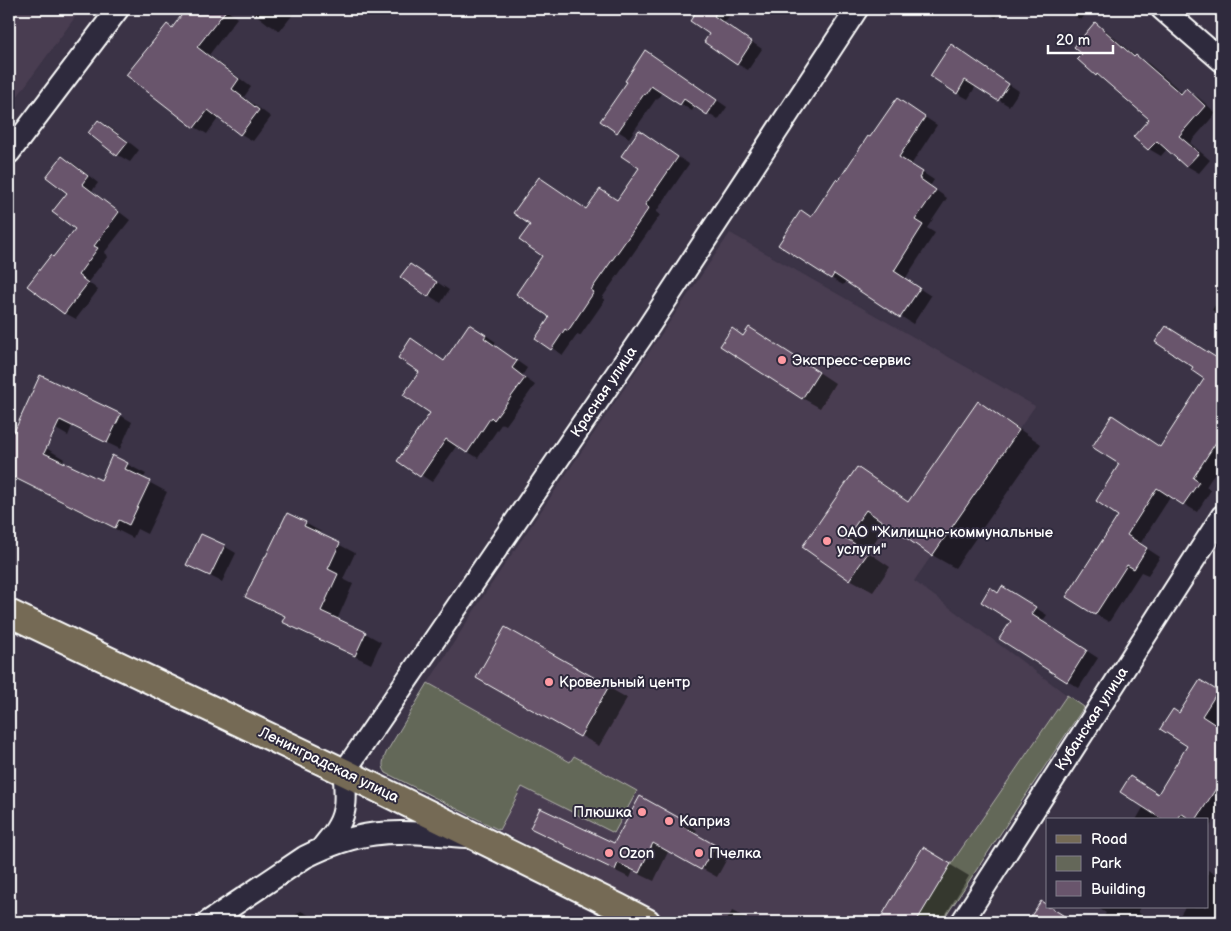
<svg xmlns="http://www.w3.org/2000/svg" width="1231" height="931" viewBox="0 0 1231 931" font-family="'Balsamiq Sans',sans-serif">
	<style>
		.built { fill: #493d51 }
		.green { fill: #646759; stroke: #b2b3ac }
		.shadow { fill: #0007 }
		.building { fill: #69556c; stroke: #fff }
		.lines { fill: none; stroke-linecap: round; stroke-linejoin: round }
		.minor-casing { stroke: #fff; stroke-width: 25 }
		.major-casing { stroke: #fff; stroke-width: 30 }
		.minor { stroke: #2f2a3d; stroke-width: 21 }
		.major { stroke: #756a55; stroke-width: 26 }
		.poi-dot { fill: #ff9aa2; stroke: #2f2a3d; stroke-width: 2 }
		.labels { text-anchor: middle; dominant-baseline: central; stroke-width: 4; stroke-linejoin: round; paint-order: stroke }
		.poi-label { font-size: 15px; fill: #fff; stroke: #2f2a3d; text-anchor: start }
		.street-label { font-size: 15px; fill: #fff; stroke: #2f2a3d }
	</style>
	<rect width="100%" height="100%" fill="#3b3346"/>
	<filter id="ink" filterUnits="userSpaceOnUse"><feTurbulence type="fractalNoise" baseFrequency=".02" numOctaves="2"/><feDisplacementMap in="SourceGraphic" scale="10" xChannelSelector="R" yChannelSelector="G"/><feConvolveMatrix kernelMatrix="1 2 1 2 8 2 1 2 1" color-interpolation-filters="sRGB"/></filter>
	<g filter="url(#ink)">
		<path class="built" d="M9,9H81L9,108Z
			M730,233L1035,406L914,581L1067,695L951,864L916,922H673L499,830L521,786L614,833L574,756L570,762L428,683L486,592Z"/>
		<path class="green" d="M428,683L570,762L574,756L637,791L614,833L522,787L499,830L386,773C381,766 383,761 386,753Z
			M1067,695L1084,707L942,922H916L951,864Z"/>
		<path class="shadow" d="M188,9H225L237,18L209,55L251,87L244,97L271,117L253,141L241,134L219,117L207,134L195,127L172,28Z
			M249,9H288L294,13L280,31L268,24Z
			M700,9H721L730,15L724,23L762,49L748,70L737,64L711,34L692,21Z
			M781,9H789L787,12Z
			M981,9H1003L996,18Z
			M1064,9H1090L1081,20Z
			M1206,9H1222V19L1210,12Z
			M1095,24L1107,31L1136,57L1148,63L1183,93L1186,90L1198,97L1216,113L1190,143L1210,160L1199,173L1187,166L1167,149L1161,156L1149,149L1135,137L1151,119L1108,82L1096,75L1083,53Z
			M962,52L988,69L987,70L1019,91L1009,106L976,86L968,99L957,93Z
			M657,58L727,107L718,120L695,105L692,111L662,92L657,100L656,99L629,138L602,121L628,82Z
			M909,107L937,125L911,165L934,180L930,186L947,198L927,228L935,233L905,279L931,296L913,324L846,281L843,285L831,278L812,218L871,139Z
			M99,121L111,128L139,150L130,162L118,155L90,133Z
			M640,132L689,164L656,212L660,215L602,298L605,300L580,336L577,335L563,355L552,348L551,318L543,255L531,224L550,185L587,210L618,201L641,168Z
			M62,157L73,163L98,183L92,191L130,220L104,253L108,256L88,282L98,290L76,319L65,313L29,285L54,258L76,228Z
			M422,272L449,290L441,303L428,295Z
			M1222,295V316L1212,310Z
			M750,328L767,338L835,383L820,408L802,398L744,337Z
			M481,332L496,342L494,345L527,368L522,376L535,385L506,425L502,423L478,458L457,445L432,482L399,461L432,413L420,371L422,346L445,362Z
			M1222,345V461L1206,487L1211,490L1197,512L1171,496L1140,544L1160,557L1148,575L1141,572L1109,622L1095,614L1120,515L1121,464L1126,425L1161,448L1206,378L1215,357Z
			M9,371L14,375L9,382Z
			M978,403L1000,416L1041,444L955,568L932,555L887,523L868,552L890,567L873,592L850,579L804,547L858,469L880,482L909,502Z
			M26,408L120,415L132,422L120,449L72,426L68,436L56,429Z
			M9,431L46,448L64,459L62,463L101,481L113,457L146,474L143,479L167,492L147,534L137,529L133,538L10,476L9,478Z
			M305,523L321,532L319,534L355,553L343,579L353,584L337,620L365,633L381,642L371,664L299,630L286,617L262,606L246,597Z
			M224,546L236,553L222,582L188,565Z
			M999,594H1014L1047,615L1042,622L1098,658L1079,688L1067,681Z
			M505,629L627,698L599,746L478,677Z
			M1214,689L1222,694V713L1215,725L1222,729V807L1208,829L1207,820H1136L1144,806L1158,795L1189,746L1180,714Z
			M640,798L697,830L694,835L729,855L717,877L669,850L654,881L633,871L630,878L581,854L566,846L614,845Z
			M924,849L969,876L941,922H879Z
			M1208,870L1222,878V922H1176L1185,907H1207Z
			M1097,907H1141L1138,912L1147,918L1144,922H1115L1104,916L1106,913Z
			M301,911L314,918L317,922H287Z
			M732,911L754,922H726Z"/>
		<path class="building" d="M186,9H227L197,47L239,79L232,89L259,110L240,135L208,110L194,128L126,75L167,24L172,28Z
			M698,9H719L714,16L752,42L737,65L704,42L709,34L690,21Z
			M1095,22L1134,57L1136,55L1181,94L1186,88L1205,106L1179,136L1199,153L1186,167L1157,141L1148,150L1133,137L1149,119L1097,74L1096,76L1077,59L1082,54L1074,47Z
			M951,44L1009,84L998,101L965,80L957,94L930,76Z
			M645,50L717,100L707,115L684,99L680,105L651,86L645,95L644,94L617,133L600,121L627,82L625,81Z
			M897,98L925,117L899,157L923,172L919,178L936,190L915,220L923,225L894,271L920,288L900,318L834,274L831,279L778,245L801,210L811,217L836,179L838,181L868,136L870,137Z
			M98,120L128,142L117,156L88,133Z
			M639,130L678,157L645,205L649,208L591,290L594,292L568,331L565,329L551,350L535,339L549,318L548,317V316L516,294L542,256L519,240L530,225L513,213L539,177L586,209L600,189L617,200L639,168L621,156Z
			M62,156L88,176L82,184L119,212L94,246L98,248L78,275L88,283L64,314L27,286L51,255L53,257L75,229L52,212L67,193L46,177Z
			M410,264L437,282L428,297L400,277Z
			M469,324L486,335L484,338L517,361L512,368L525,378L494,420L491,417L467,453L446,439L420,477L397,461L430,413L403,395L419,372L398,358L411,338L444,361Z
			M1166,326L1217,358L1222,350V433L1193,478L1199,482L1183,505L1157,488L1127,535L1147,548L1134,569L1127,565L1095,615L1066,597L1118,516L1096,501L1119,464L1092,447L1112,415L1160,447L1204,379L1191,370L1193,367L1155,342Z
			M749,327L819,372L802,399L720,346L732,328L743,336Z
			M40,375L121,414L107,443L60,420L44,453L101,480L112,455L128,463L125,469L150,481L129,525L119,520L115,528L9,475V430L14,432Z
			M978,401L1019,430L932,556L866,510L846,538L868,553L849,580L802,547L857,467L908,502Z
			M287,513L306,522L304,526L340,543L328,569L338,574L321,611L366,632L355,656L282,622L285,616L245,597L265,556H266Z
			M201,534L225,545L210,576L186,565Z
			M1002,586L1036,607L1031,614L1087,650L1067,682L999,639L1011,621L981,602L990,587L998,593Z
			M505,627L609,686L580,737L476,678Z
			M1200,680L1218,691L1202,716L1222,729V779L1196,820H1191L1181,813L1176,820H1163L1120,792L1130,776L1158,794L1187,746L1160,729L1173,709L1179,713Z
			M640,796L683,820L680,825L715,845L701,870L653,843L639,873L618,863L615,870L565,846V845L530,828L540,808L614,843Z
			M923,847L951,864L916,922H878Z
			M1041,901L1047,905V907H1050L1074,922H1027Z"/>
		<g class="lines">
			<g class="minor-casing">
				<path id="minor" d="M1162,9L1222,61
					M9,153L118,9
					M322,848C327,841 334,834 338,826C348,809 345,790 344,772L641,338L857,9
					M208,922L305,857C327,846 350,837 374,834C406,830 439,835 471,837
					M962,922L1222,516"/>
			</g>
			<g class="major-casing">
				<path id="major" d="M9,613L344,772L618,907L647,922"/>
			</g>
			<use href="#minor" class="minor"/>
			<use href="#major" class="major"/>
		</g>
	</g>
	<g class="poi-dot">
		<circle cx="782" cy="360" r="5"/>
		<circle cx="827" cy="541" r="5"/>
		<circle cx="549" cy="682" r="5"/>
		<circle cx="642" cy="812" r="5"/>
		<circle cx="669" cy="821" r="5"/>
		<circle cx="609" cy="853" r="5"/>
		<circle cx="699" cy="853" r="5"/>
	</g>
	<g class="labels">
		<g class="poi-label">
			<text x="792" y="360">Экспресс-сервис</text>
			<text x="837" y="532">ОАО "Жилищно-коммунальные<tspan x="837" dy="17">услуги"</tspan></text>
			<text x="559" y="682">Кровельный центр</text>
			<text x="632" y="812" text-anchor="end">Плюшка</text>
			<text x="679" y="821">Каприз</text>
			<text x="619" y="853">Ozon</text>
			<text x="709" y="853">Пчелка</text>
		</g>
		<g class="street-label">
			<text transform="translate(604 392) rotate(-56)">Красная улица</text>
			<text transform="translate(1092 719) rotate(-57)">Кубанская улица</text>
			<text transform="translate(329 765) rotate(26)">Ленинградская улица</text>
		</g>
	</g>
	<rect width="1231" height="931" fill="none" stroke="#2f2a3d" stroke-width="30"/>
	<rect x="15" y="15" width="1201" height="901" fill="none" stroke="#fff" stroke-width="2" filter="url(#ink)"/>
	<rect x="1046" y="818" width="162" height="90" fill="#2f2a3d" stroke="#827f8b"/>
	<rect x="1056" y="835" width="25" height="8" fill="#756a55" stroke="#827f8b"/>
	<text x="1091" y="844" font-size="15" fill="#ffffff">Road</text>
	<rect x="1056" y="856" width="25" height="15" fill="#646759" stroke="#827f8b"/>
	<text x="1091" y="868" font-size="15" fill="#ffffff">Park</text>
	<rect x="1056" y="881" width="25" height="15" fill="#69556c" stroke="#827f8b"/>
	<text x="1091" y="894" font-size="15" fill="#ffffff">Building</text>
	<path d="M1048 45v8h65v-8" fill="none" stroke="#ffffff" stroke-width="2.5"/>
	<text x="1056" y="45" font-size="15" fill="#ffffff" stroke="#2f2a3d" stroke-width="4" paint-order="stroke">20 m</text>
</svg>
